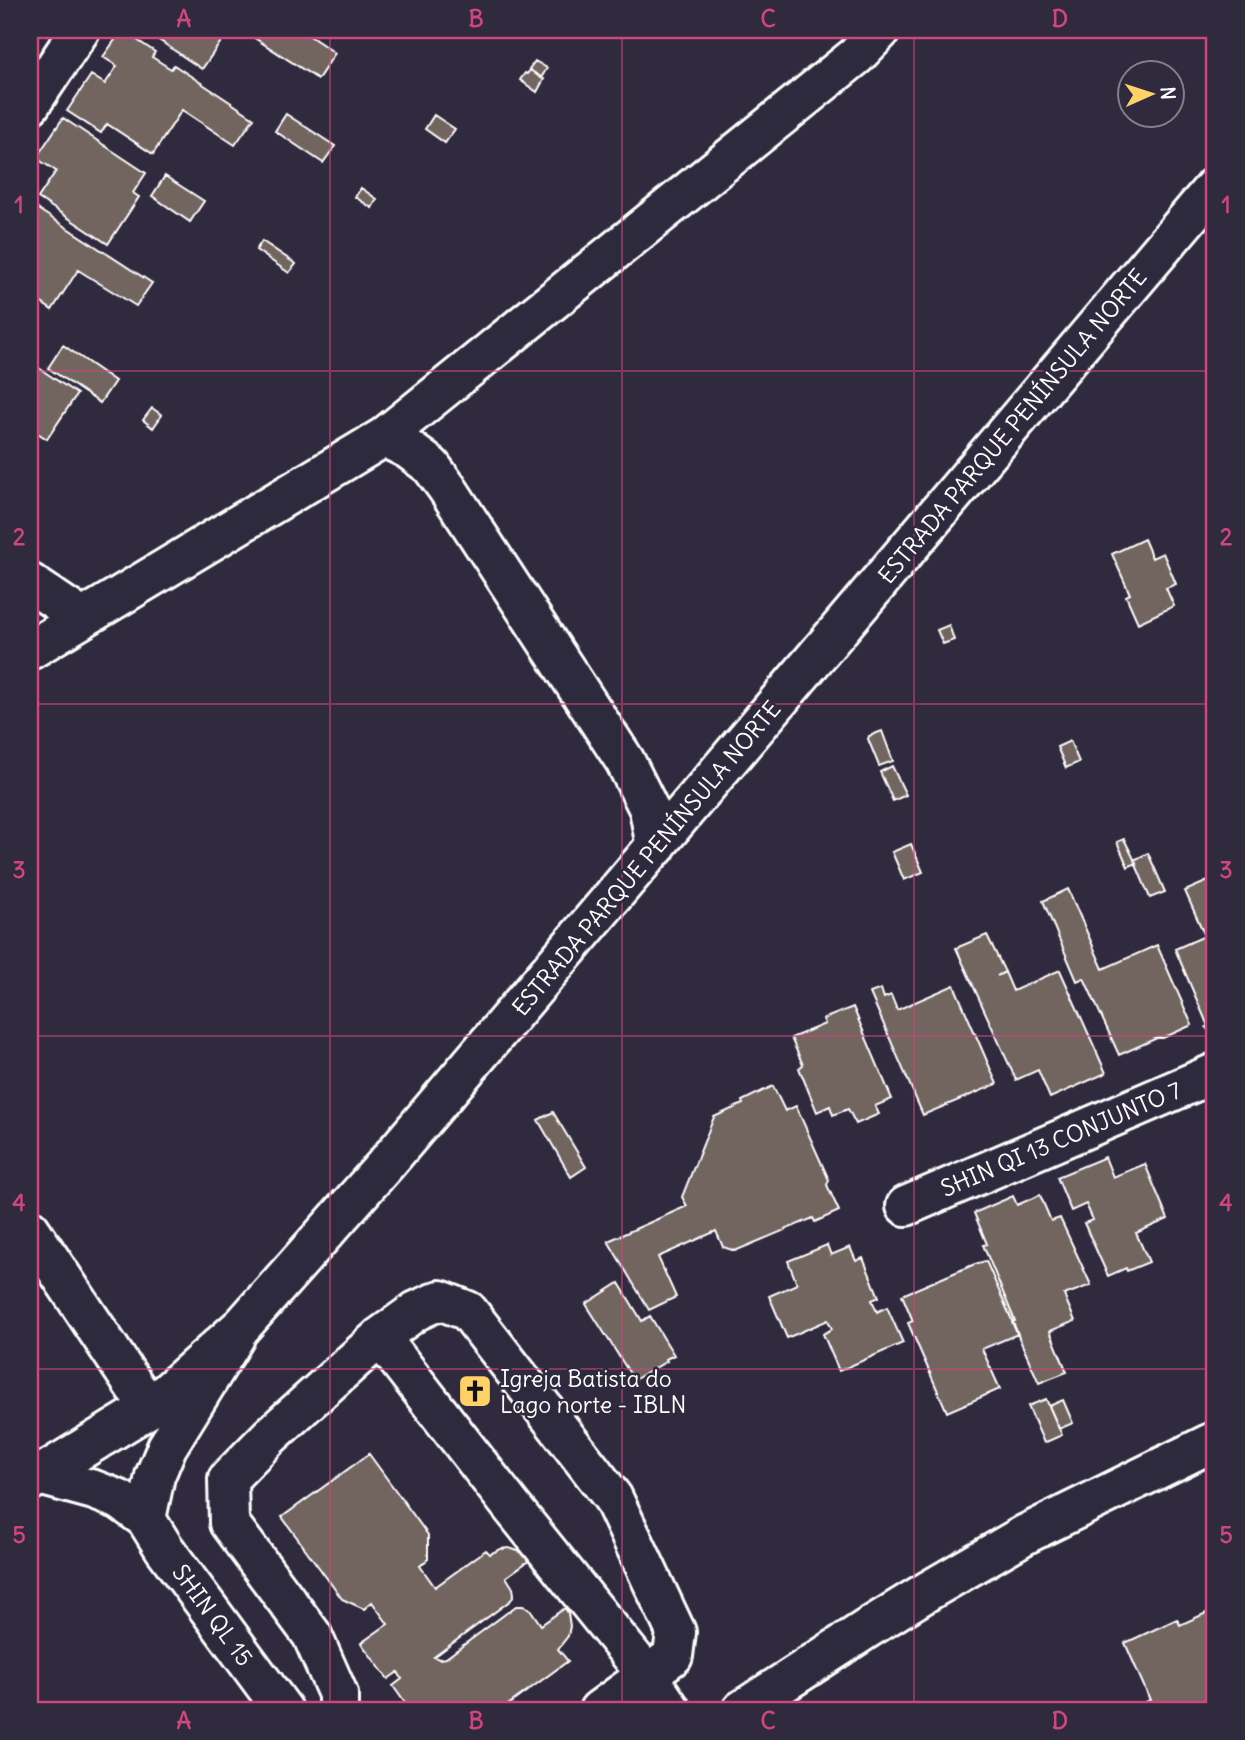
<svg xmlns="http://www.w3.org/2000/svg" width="1245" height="1740" viewBox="0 0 1245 1740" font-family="Delius,sans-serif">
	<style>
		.building { fill: #726560; stroke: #fff; stroke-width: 2 }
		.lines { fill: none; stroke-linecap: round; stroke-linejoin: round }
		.minor-casing { stroke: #fff; stroke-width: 44 }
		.major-casing { stroke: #fff; stroke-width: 44 }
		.minor { stroke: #2f2a3d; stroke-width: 38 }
		.major { stroke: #2f2a3d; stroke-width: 38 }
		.grid { fill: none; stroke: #ce467c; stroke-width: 2; stroke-opacity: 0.55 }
		.labels { text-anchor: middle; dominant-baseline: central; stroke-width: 5; stroke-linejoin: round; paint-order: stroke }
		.street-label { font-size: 23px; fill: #fff; stroke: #2f2a3d }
		.poi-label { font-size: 23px; fill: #fff; stroke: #2f2a3d; text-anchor: start }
		.neatline { fill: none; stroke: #ce467c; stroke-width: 2.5 }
		.grid-label { font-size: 23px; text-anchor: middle; font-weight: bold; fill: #ce467c }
	</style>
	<rect width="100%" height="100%" fill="#2f2a3d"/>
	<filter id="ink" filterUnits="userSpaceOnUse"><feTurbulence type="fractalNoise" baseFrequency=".0143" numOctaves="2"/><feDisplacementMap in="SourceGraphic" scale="14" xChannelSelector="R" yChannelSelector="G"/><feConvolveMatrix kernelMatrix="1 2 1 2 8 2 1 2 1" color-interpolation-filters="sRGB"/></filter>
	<g filter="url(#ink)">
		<path class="building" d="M122,30L155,52L152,57L171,69L174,65L254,118L235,145L182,110L153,154L107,124L101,133L67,111L91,75L105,84L117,66L103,57Z
			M122,30L155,52L152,57L171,69L174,65L254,118L235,145L182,110L153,154L107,124L101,133L67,111L91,75L105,84L117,66L103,57Z
			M144,30H229L202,69Z
			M246,30H301L335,53L318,79L250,35L252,34Z
			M535,61L547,68L541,78L529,69Z
			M530,70L544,79L537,92L520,80L525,73L527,74Z
			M286,114L335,146L323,163L275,131Z
			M434,115L455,129L445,143L425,129Z
			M63,118L146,173L133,193L139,197L108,244L38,198L56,171L36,158Z
			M165,176L204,201L190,222L152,196Z
			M361,188L377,199L372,208L355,197Z
			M30,204L152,283L136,306L78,270L52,310L30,295Z
			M262,241L296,264L289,273L256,250Z
			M63,345L115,381L100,403L48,368Z
			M30,362L77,394L47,439L30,428Z
			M30,362L77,394L47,439L30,428Z
			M152,408L162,415L153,428L143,420Z
			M1144,539L1152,558L1163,553L1176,584L1166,588L1174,606L1138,623L1126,596L1130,594L1112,554Z
			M949,625L954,640L943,644L937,630Z
			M882,731L893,761L879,766L868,739L869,736Z
			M1070,741L1079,762L1066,768L1057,747Z
			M892,766L906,795L893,801L880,772Z
			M1124,839L1136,863L1128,867L1117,842Z
			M911,844L923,872L904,880L892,852Z
			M1148,853L1165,892L1150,898L1134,860Z
			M1215,878V1026L1207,1029L1206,1027L1208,1026L1175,949L1205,936L1185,891Z
			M1068,889L1103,969L1157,945L1192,1025L1163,1038H1157L1119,1055L1084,978L1077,981L1043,901Z
			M987,935L1005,972L997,976L1005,972L1013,991L1060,970L1106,1073L1050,1098L1038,1070L1016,1080L956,948Z
			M954,985L997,1084L923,1115L870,993L881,989L884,998L891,995L897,1010Z
			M853,1007L892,1099L875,1106L879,1114L856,1124L848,1109L833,1115L830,1106L817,1112L799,1068L803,1065L791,1038L825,1024L823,1019Z
			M773,1086L785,1111L796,1106L829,1180L827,1185L839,1211L815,1222L813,1218L735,1251L723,1247L716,1231L658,1257L676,1297L649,1310L608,1241L687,1206L682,1197L714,1117L743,1104L742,1101Z
			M553,1112L586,1167L571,1177L538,1120Z
			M1105,1157L1113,1177L1145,1164L1168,1219L1136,1233L1149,1262L1127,1271L1126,1268L1108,1276L1084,1223L1093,1220L1086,1204L1071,1211L1057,1177Z
			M1040,1195L1051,1221L1060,1218L1091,1285L1064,1295L1075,1321L1050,1331L1067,1372L1039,1383L1012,1322L1015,1321L983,1245L987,1244L974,1213L1013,1196L1017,1205Z
			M827,1245L831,1255L850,1247L856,1261L863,1258L879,1297L872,1300L877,1312L887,1307L903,1343L839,1371L823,1334L832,1329L828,1320L787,1338L769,1296L797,1284L788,1261Z
			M986,1261L1018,1334L982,1349L1000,1389L947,1412L908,1323L913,1321L902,1295L975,1264Z
			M619,1283L642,1321L650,1316L674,1355L666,1359L667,1361L634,1380L586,1304Z
			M1046,1399L1062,1435L1044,1443L1028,1406Z
			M1063,1400L1073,1423L1059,1429L1049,1406Z
			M369,1454L428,1535V1559L420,1566L435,1587L486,1550L490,1554L500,1549L509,1548L521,1552L530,1560L506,1577L513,1588L514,1594L511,1600L434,1657L439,1659L446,1658L516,1606H523L530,1609L541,1625L565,1608L568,1613L570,1626L568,1636L558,1649L568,1661L501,1710H410L393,1686L402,1679L398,1672L388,1679L361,1643L388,1624L372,1602L364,1609L342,1599L282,1517Z
			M1215,1609V1706L1206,1710H1138L1136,1706L1150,1700L1125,1643L1177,1619L1180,1625Z"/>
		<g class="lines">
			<g class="minor-casing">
				<path id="minor" d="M30,105L80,30
					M30,583L82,618
					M906,1206L1215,1073
					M380,1337L511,1506L647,1675L671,1710
					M39,1475L94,1490L120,1500L146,1519L164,1548L283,1710
					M146,1519L155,1476L167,1447L235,1337
					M338,1710V1694L312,1635L229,1523L228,1479L270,1436L380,1337L416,1311L440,1300L468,1311L613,1498L676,1632L673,1656L599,1710
					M742,1710L868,1628L928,1591L1026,1534L1215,1441"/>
			</g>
			<g class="major-casing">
				<path id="major" d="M384,437L408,449L431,466L447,488L625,761L649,809L656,847
					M30,650L384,437L856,56L881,30
					M30,1229L135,1387L151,1407
					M30,1481L151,1407L242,1326L385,1165L1215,186"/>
			</g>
			<use href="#minor" class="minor"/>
			<use href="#major" class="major"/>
		</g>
	</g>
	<path class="grid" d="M330,30V1710M622,30V1710M914,30V1710M30,371H1215M30,704H1215M30,1036H1215M30,1369H1215"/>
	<defs>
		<g id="church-square" transform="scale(1.75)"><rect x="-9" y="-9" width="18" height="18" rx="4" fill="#ffd166" stroke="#2f2a3d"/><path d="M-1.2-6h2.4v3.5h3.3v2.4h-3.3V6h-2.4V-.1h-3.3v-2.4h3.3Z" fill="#111"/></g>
	</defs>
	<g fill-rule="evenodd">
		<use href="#church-square" x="475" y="1391"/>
	</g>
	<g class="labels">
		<g class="street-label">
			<text transform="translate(1012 426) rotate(-50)">ESTRADA PARQUE PENÍNSULA NORTE</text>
			<text transform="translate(646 858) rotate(-50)">ESTRADA PARQUE PENÍNSULA NORTE</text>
			<text transform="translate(1061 1139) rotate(-23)">SHIN QI 13 CONJUNTO 7</text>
			<text transform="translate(213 1615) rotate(54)">SHIN QL 15</text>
		</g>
		<g class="poi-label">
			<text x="500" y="1378">Igreja Batista do<tspan x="500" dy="26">Lago norte - IBLN</tspan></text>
		</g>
	</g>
	<rect width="1245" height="1740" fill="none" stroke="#2f2a3d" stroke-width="77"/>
	<g transform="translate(1151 94) rotate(87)"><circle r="33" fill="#2f2a3d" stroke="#827f8b" stroke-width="2"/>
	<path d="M0-5L12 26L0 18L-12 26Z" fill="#ffd166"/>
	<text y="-10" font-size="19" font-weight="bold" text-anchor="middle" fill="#ffffff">N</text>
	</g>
	<rect x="38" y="38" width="1168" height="1664" class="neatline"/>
	<g class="grid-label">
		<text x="184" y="27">A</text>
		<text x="476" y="27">B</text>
		<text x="768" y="27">C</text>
		<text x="1060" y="27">D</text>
		<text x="19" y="213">1</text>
		<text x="1226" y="213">1</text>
		<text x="19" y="545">2</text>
		<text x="1226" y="545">2</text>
		<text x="19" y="878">3</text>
		<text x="1226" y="878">3</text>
		<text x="19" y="1211">4</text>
		<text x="1226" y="1211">4</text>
		<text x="19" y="1543">5</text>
		<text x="1226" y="1543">5</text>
		<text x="184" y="1729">A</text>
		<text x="476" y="1729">B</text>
		<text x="768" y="1729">C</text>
		<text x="1060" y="1729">D</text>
	</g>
</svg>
